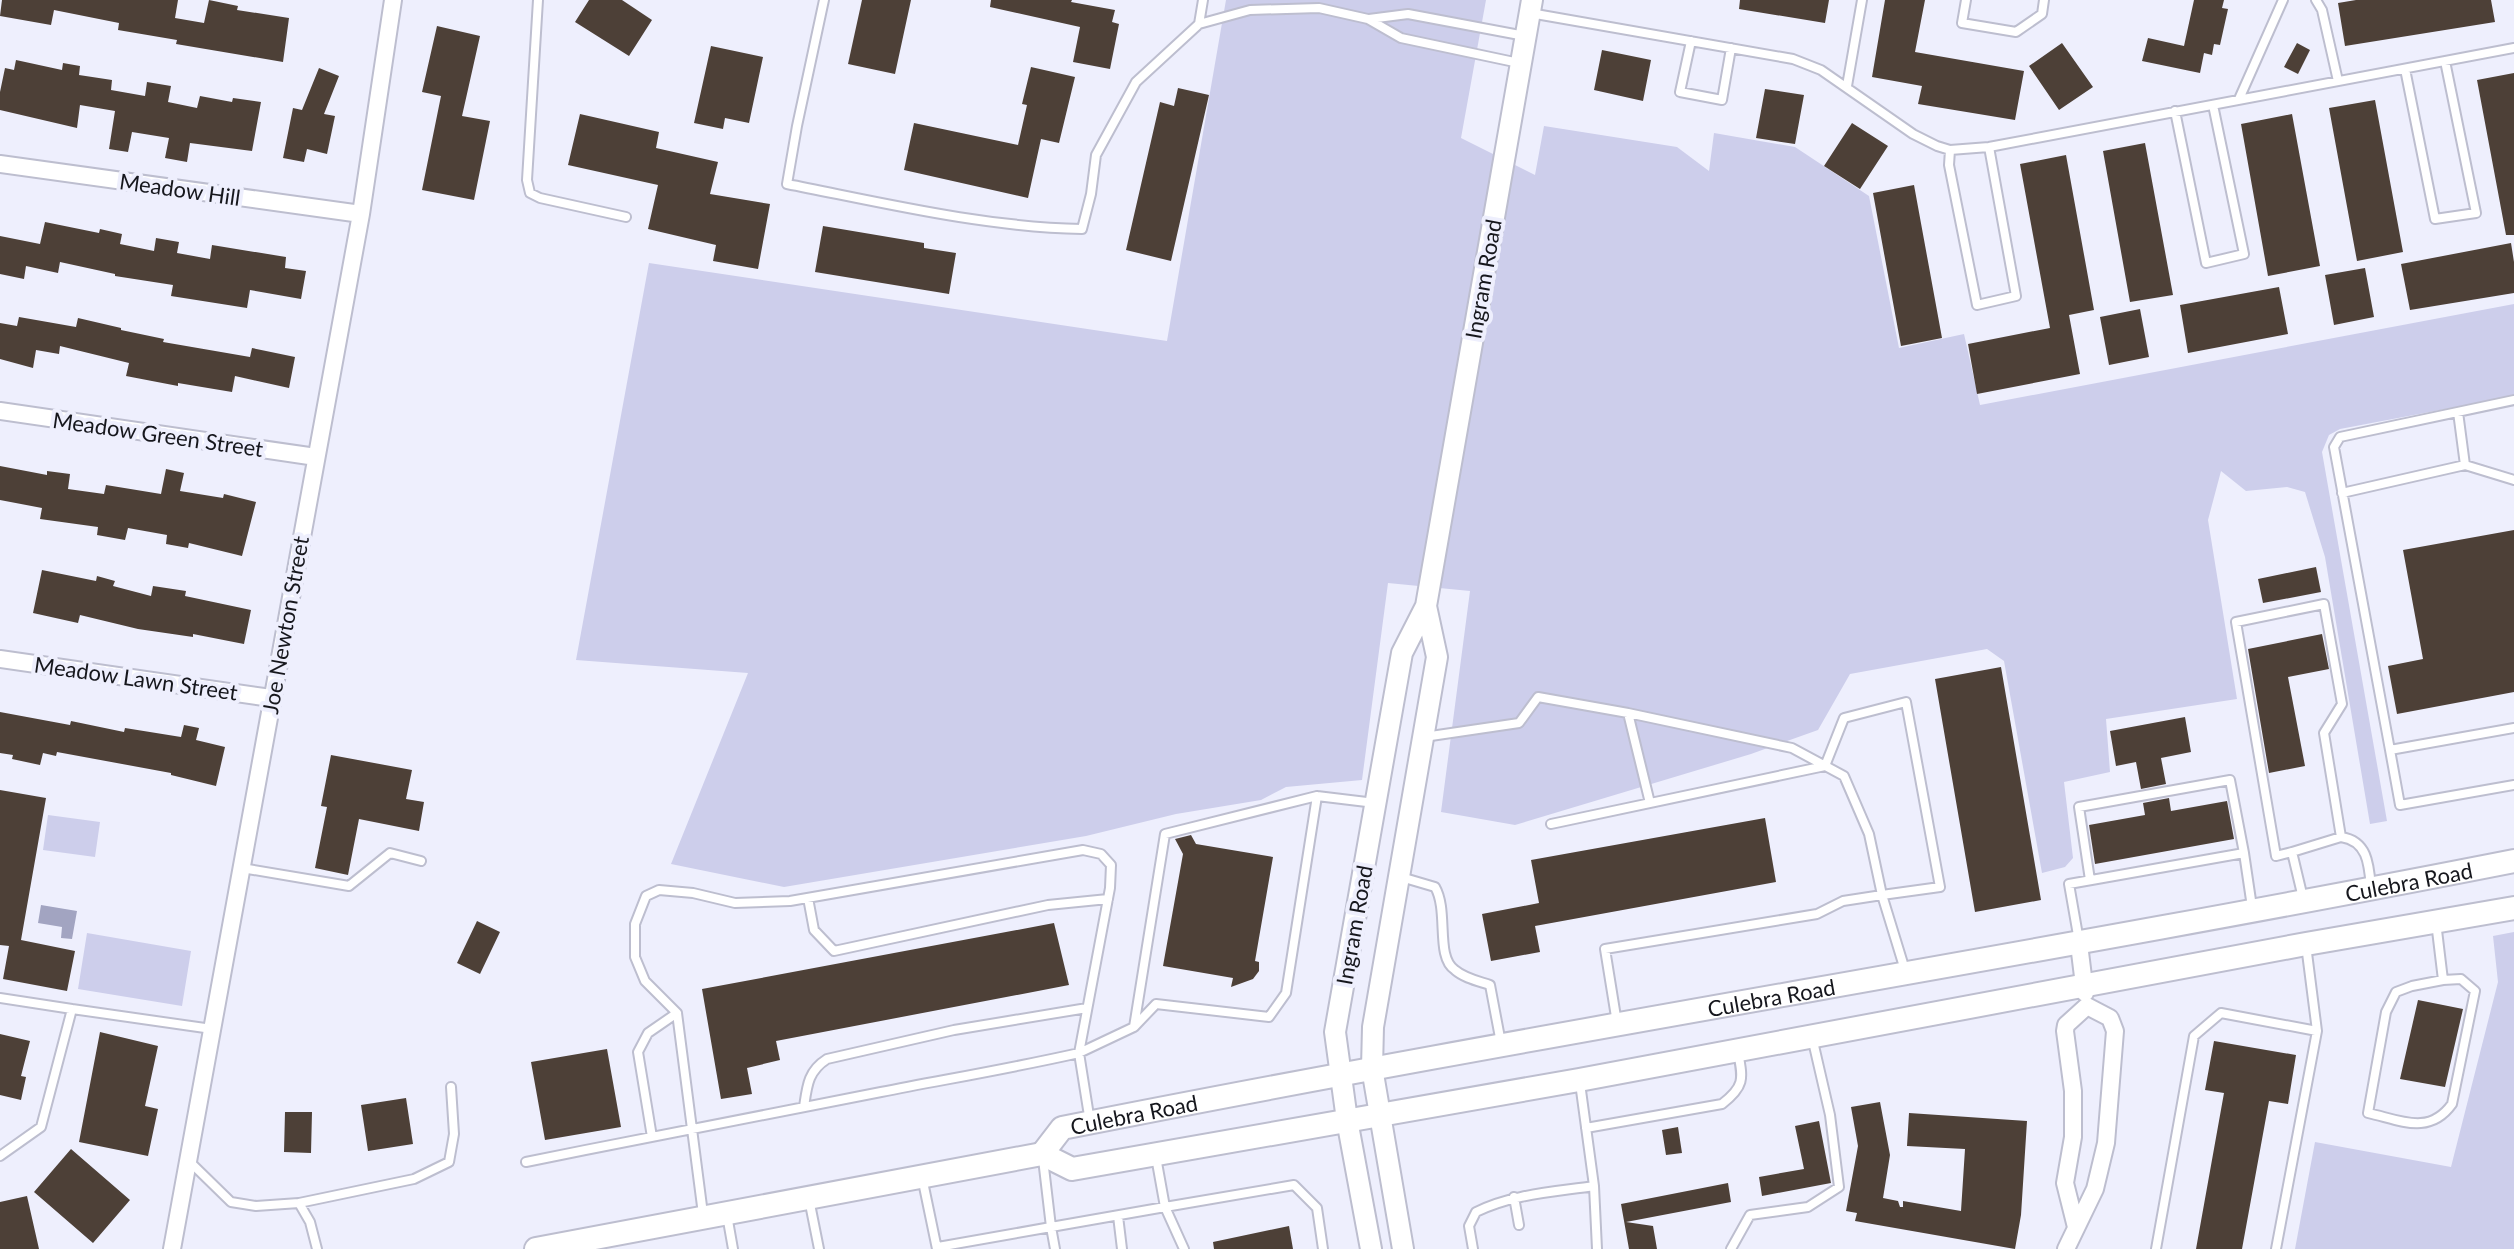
<svg xmlns="http://www.w3.org/2000/svg" width="2514" height="1249" viewBox="0 0 2514 1249" font-family="Lato,sans-serif">
	<style>
		.green { fill: #cdceeb }
		.water { fill: #a2a4c1 }
		.building { fill: #4d4037 }
		.lines { fill: none; stroke-linecap: round; stroke-linejoin: round }
		.service-casing { stroke: #bdbecf; stroke-width: 12 }
		.minor-casing { stroke: #bdbecf; stroke-width: 20 }
		.tertiary-casing { stroke: #bdbecf; stroke-width: 24 }
		.secondary-casing { stroke: #bdbecf; stroke-width: 26 }
		.service { stroke: #fff; stroke-width: 8 }
		.minor { stroke: #fff; stroke-width: 16 }
		.tertiary { stroke: #fff; stroke-width: 20 }
		.secondary { stroke: #fff; stroke-width: 22 }
		.labels { text-anchor: middle; dominant-baseline: central; stroke-width: 8; stroke-linejoin: round; paint-order: stroke }
		.street-label { font-size: 22px; fill: #16171d; stroke: #eeeffd }
	</style>
	<rect width="100%" height="100%" fill="#eeeffd"/>
	<path class="green" d="M1226,0H1486L1461,138L1535,175L1544,126L1677,147L1709,171L1714,133L1795,147L1869,196L1899,348L1964,334L1980,405L2514,304V396L2340,429L2329,435L2322,452L2387,821L2370,824L2325,557L2305,492L2287,487L2246,491L2221,471L2208,520L2237,699L2106,719L2110,772L2064,782L2073,858L2065,867L2042,873L2004,661L1987,649L1850,674L1818,730L1751,754L1515,825L1441,812L1470,591L1388,583L1362,780L1286,787L1261,800L1176,814L1086,836L784,887L671,864L748,673L576,660L649,263L1167,341Z
		M48,815L100,822L95,857L43,850Z
		M2514,932V1249H2295L2315,1142L2451,1167L2498,982L2493,936Z
		M87,933L191,951L182,1006L78,989Z"/>
	<path class="water" d="M41,905L77,911L72,939L61,938L62,927L38,923Z"/>
	<path class="building" d="M2,0H178L175,18L204,23L209,0L238,6L237,10L289,18L283,62L176,44L177,40L118,30L119,23L54,10L51,25L0,16Z
		M589,0H622L652,20L629,56L575,22Z
		M862,0H911L895,74L848,64Z
		M991,0H1072L1071,2L1115,10L1112,22L1119,24L1110,69L1073,62L1080,27L990,7Z
		M1740,0H1829L1825,23L1739,9Z
		M1885,0H1925L1915,52L2024,71L2015,120L1918,104L1922,86L1872,77Z
		M2194,0H2224L2222,8L2228,9L2220,45L2214,44L2212,55L2204,53L2200,73L2142,61L2148,38L2184,46Z
		M2356,0H2491L2495,22L2345,46L2338,3Z
		M437,26L480,36L462,116L490,121L474,200L422,190L441,96L422,92Z
		M2062,43L2093,87L2059,110L2029,66Z
		M2297,43L2310,50L2298,74L2284,67Z
		M711,46L763,57L749,123L725,118L723,129L694,123Z
		M1602,50L1651,60L1643,101L1594,90Z
		M16,60L62,70L63,63L80,66L79,75L112,80L111,90L145,96L147,82L171,86L168,102L197,108L200,96L232,102L233,98L261,102L252,151L190,143L187,162L165,158L169,138L132,132L128,152L109,149L115,111L80,105L77,128L0,110V92L5,68L14,70Z
		M1031,67L1075,77L1059,143L1041,139L1028,198L904,170L914,123L1018,145L1027,105L1022,104Z
		M319,68L339,76L324,114L335,116L327,154L307,149L304,162L283,158L293,108L302,110Z
		M2514,73V235H2506L2477,80Z
		M1178,88L1209,95L1171,261L1126,250L1160,102L1174,106Z
		M1765,89L1804,95L1795,144L1756,138Z
		M2375,100L2403,252L2357,261L2329,108Z
		M580,114L659,132L656,148L718,162L710,194L770,204L758,269L713,261L716,245L648,229L658,185L568,165Z
		M2292,114L2320,266L2268,276L2241,124Z
		M1852,123L1888,146L1860,189L1824,166Z
		M2145,143L2173,295L2130,302L2103,151Z
		M2066,155L2094,310L2069,315L2080,374L1977,394L1968,344L2050,328L2020,164Z
		M1914,185L1942,338L1901,346L1873,193Z
		M45,222L99,233L100,229L122,234L120,244L154,251L156,238L179,242L177,253L210,259L212,245L286,257L285,268L306,271L301,299L250,290L247,308L171,296L173,285L115,276V274L60,262L58,273L26,266L24,279L0,274V236L40,244Z
		M823,226L924,243V248L956,253L949,294L815,272Z
		M2511,243L2514,262V293L2410,310L2401,264Z
		M2365,268L2374,317L2334,325L2325,275Z
		M2279,287L2288,334L2188,353L2180,305Z
		M2140,309L2149,357L2109,365L2100,317Z
		M19,317L76,327L78,318L121,328V330L164,339L163,342L250,357L252,348L295,357L289,388L235,376L232,392L178,383V386L126,376L129,363L60,346L59,354L36,350L33,368L0,359V323L17,326Z
		M0,466L47,475V471L70,474L68,489L104,494L106,485L161,494L166,469L184,473L180,491L223,498L224,494L256,502L242,556L189,543L188,548L166,544L167,535L128,528L125,540L97,535L98,527L40,519L42,508L0,500Z
		M2514,530V692L2397,714L2388,666L2423,659L2403,550Z
		M2316,567L2321,592L2263,603L2258,579Z
		M42,570L96,581L97,576L115,581L113,586L151,596L153,586L186,591L185,596L251,610L244,644L193,634V637L138,629L80,615L78,623L33,613Z
		M2322,634L2329,669L2288,677L2305,766L2269,773L2248,649Z
		M2001,667L2041,900L1975,912L1935,679Z
		M0,712L70,725L71,721L124,732L125,728L181,737L184,725L199,728L196,740L225,747L216,786L171,775V773L57,752L56,756L43,753L40,765L12,759L13,755L0,753Z
		M2185,717L2191,752L2161,758L2166,784L2141,789L2136,762L2116,766L2110,731Z
		M331,755L412,770L406,799L424,802L419,831L359,819L348,875L315,868L327,807L321,806Z
		M0,790L46,798L21,940L75,951L67,991L3,979L9,946L0,945Z
		M2169,798L2171,811L2227,801L2234,839L2095,864L2089,825L2145,815L2143,803Z
		M1765,818L1776,882L1535,926L1540,952L1491,961L1482,914L1539,903L1531,860Z
		M1191,835L1196,844L1273,857L1255,961L1259,962V971L1253,979L1231,987L1233,978L1163,966L1183,854L1175,839Z
		M477,921L500,932L480,974L457,963Z
		M1054,923L1069,985L776,1041L780,1060L747,1068L752,1094L721,1099L702,989Z
		M2418,1000L2463,1009L2445,1087L2400,1079Z
		M100,1032L158,1046L145,1106L158,1109L148,1156L79,1142Z
		M0,1034L30,1041L21,1076L26,1077L21,1100L0,1095Z
		M2214,1041L2296,1055L2288,1104L2269,1101L2242,1249H2196L2224,1093L2205,1090Z
		M607,1049L621,1127L545,1140L531,1062Z
		M406,1098L413,1144L368,1151L361,1105Z
		M1880,1102L1890,1155L1883,1198L1898,1201L1900,1207H1903V1201L1961,1211L1965,1149L1907,1146L1909,1113L2027,1121L2021,1215L2015,1249L1855,1221L1857,1213L1846,1211L1858,1146L1851,1107Z
		M285,1112H312L311,1153L284,1152Z
		M1819,1121L1831,1183L1762,1196L1759,1177L1804,1169L1795,1126Z
		M1678,1127L1682,1153L1666,1155L1662,1130Z
		M71,1149L130,1200L93,1243L34,1192Z
		M1728,1183L1731,1202L1626,1222L1653,1226L1657,1249H1629L1621,1204Z
		M27,1196L39,1249H0V1202Z
		M1289,1226L1293,1249H1214L1213,1242Z"/>
	<g class="lines">
		<g class="service-casing">
			<path id="service" d="M538,0L527,180L530,193L540,198L626,217
				M824,0L797,126L787,184C884,203 983,227 1082,229L1091,194L1096,155L1136,82L1199,24L1203,0
				M1966,0L1962,23L2016,32L2042,14L2044,0
				M2316,0L2322,10L2338,81
				M1530,13L1793,59L1821,70L1913,134L1937,146L1950,150L1989,147L2514,48
				M1369,19L1408,14L1525,36
				M1199,24L1250,10L1319,8L1368,19L1401,38L1519,63
				M1691,41L1680,92L1722,100L1731,48
				M2405,69L2435,219L2476,213L2445,61
				M1847,86L1862,0
				M2239,99L2283,0
				M2175,111L2206,263L2244,254L2213,105
				M1950,150L1949,165L1977,305L2016,296L1989,147
				M2465,465L2514,480
				M2342,493L2465,465L2458,412
				M1628,713L1650,803
				M2514,728L2390,750L2400,805L2514,785
				M1424,737L1519,723L1538,697L1628,713L1792,748L1844,776L1869,834L1882,895L1843,901L1817,914L1605,949L1617,1023
				M2390,750L2334,447L2340,437L2514,400
				M1551,824L1825,766L1844,718L1906,702L1940,887L1882,895L1905,970
				M2341,837C2368,841 2369,865 2371,888
				M2292,852L2341,837L2324,733L2342,704L2324,604L2236,622L2276,856L2292,852L2303,898
				M242,868L349,886L390,853L421,861
				M1401,877L1435,887C1449,911 1435,957 1455,970C1464,978 1478,981 1490,985L1501,1043
				M2090,880L2079,807L2230,780L2244,853
				M808,898L814,930L834,951L1048,905L1108,899
				M2436,922L2443,980L2412,986L2396,992L2386,1012L2368,1113C2400,1120 2429,1136 2452,1104L2475,991L2461,979L2443,980
				M2079,941L2069,884L2244,853L2252,907
				M0,998L72,1009
				M1134,1027L1156,1004L1269,1017L1286,993L1317,796
				M1580,1083L1594,1186L1597,1249
				M804,1107C807,1086 808,1071 827,1059L954,1030L1087,1008
				M1090,1122L1079,1053L1134,1027L1165,834L1317,796L1375,803
				M1586,1128L1722,1104C1745,1086 1743,1079 1738,1052
				M652,1137L638,1052L648,1033L677,1013
				M0,1156L41,1127L72,1009L212,1029
				M1156,1157L1165,1207L1294,1185L1317,1208L1323,1249
				M1043,1159L1051,1227L1165,1207L1184,1249
				M189,1161L231,1202L256,1206L299,1203L310,1222L317,1249
				M526,1162C644,1138 762,1115 881,1092C947,1079 1013,1068 1079,1053L1110,888L1111,865L1101,854L1083,850L790,901L735,903L693,893L659,890L646,896L635,924V957L645,981L677,1013L703,1214
				M922,1177L937,1249
				M1514,1197L1519,1225
				M809,1199L819,1249
				M299,1203L414,1179L449,1162L454,1134L451,1087
				M727,1215L733,1249
				M1118,1216L1122,1249
				M938,1247L1051,1227L1055,1249
				M1473,1249L1469,1226L1476,1212C1512,1194 1554,1192 1594,1186
				M1731,1249L1750,1215L1808,1207L1839,1187L1830,1115L1812,1037
				M2156,1249L2194,1036L2221,1013L2317,1031
				M2276,1249L2317,1031L2306,945"/>
		</g>
		<g class="minor-casing">
			<path id="minor" d="M0,164L361,214
				M0,411L316,457
				M0,659L271,698
				M2079,944L2085,993
				M2076,1227L2065,1183L2073,1137V1091L2065,1031L2066,1025L2087,1006
				M172,1249L361,214L393,0
				M2066,1249L2095,1189L2106,1143L2115,1031L2110,1018L2087,1006"/>
		</g>
		<g class="tertiary-casing">
			<path id="tertiary" d="M1371,1249L1347,1120L1335,1032L1402,653L1426,606L1532,0
				M1403,1249L1372,1068L1373,1027L1437,657L1426,606"/>
		</g>
		<g class="secondary-casing">
			<g id="secondary">
				<path id="s1" d="M1042,1154L1062,1128C1545,1032 2031,956 2514,861"/>
				<path d="M536,1249L1042,1154L1072,1169L1579,1080L2306,944L2514,908"/>
			</g>
		</g>
		<use href="#service" class="service"/>
		<use href="#minor" class="minor"/>
		<use href="#tertiary" class="tertiary"/>
		<use href="#secondary" class="secondary"/>
	</g>
	<g class="labels">
		<g class="street-label">
			<text transform="translate(180 189) rotate(8)">Meadow Hill</text>
			<text transform="translate(1483 279) rotate(-80)">Ingram Road</text>
			<text transform="translate(158 434) rotate(8)">Meadow Green Street</text>
			<text transform="translate(285 625) rotate(-80)">Joe Newton Street</text>
			<text transform="translate(136 678) rotate(8)">Meadow Lawn Street</text>
			<text stroke="none"><textPath href="#s1" startOffset="1402">Culebra Road</textPath></text>
			<text transform="translate(1354 925) rotate(-80)">Ingram Road</text>
			<text stroke="none"><textPath href="#s1" startOffset="754">Culebra Road</textPath></text>
			<text stroke="none"><textPath href="#s1" startOffset="106">Culebra Road</textPath></text>
		</g>
	</g>
</svg>
